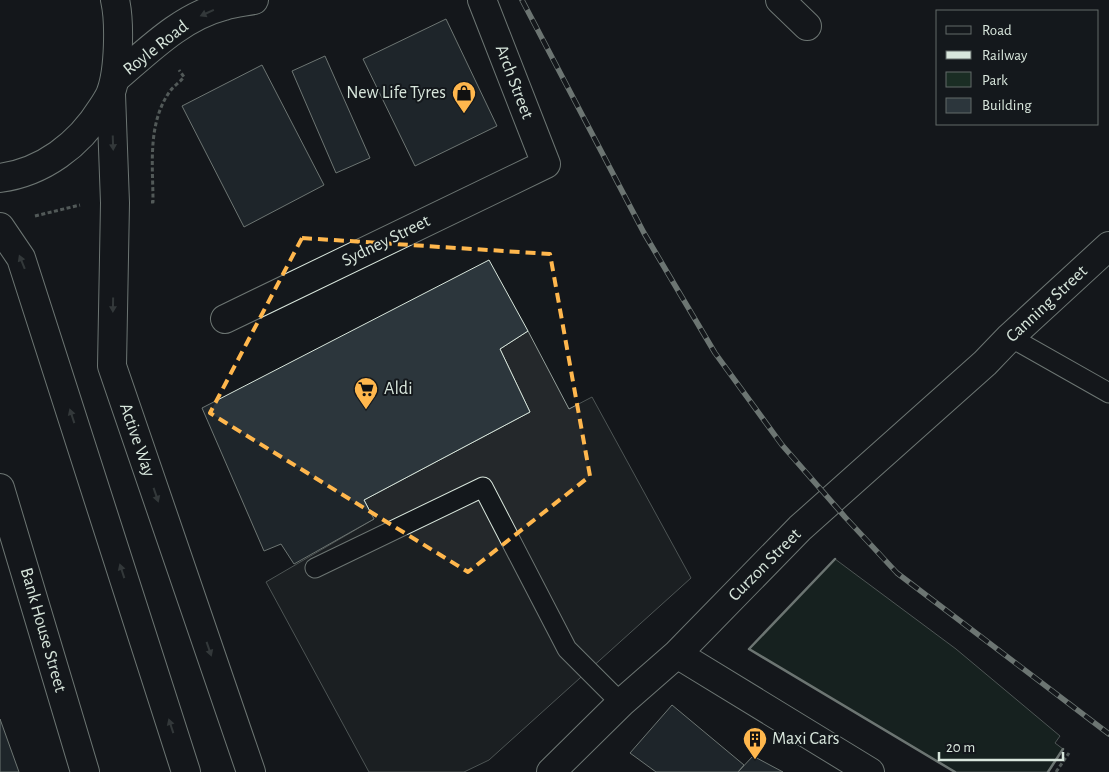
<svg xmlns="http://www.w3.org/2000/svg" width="1109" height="772" viewBox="0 0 1109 772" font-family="'Alegreya Sans',sans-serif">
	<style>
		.green { fill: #1a2d24; stroke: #939e99 }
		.parking { fill: #24282b; stroke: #939e99 }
		.building { fill: #2c363c; stroke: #d8e6dc }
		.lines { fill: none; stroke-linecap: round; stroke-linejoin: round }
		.service-casing { stroke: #d8e6dc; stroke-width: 21 }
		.minor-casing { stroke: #d8e6dc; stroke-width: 30 }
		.secondary-casing { stroke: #d8e6dc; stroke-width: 30 }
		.primary-casing { stroke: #d8e6dc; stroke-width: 30 }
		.path { stroke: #9da8a2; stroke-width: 3; stroke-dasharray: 4 2.5; stroke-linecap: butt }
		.service { stroke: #14181c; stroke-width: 19 }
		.minor { stroke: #14181c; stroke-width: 28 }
		.secondary { stroke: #14181c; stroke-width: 28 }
		.primary { stroke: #14181c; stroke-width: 28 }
		.rail-casing { stroke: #d8e6dc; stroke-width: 5.5 }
		.rail { stroke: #14181c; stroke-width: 4; stroke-dasharray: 11; stroke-linecap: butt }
		.wall { stroke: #d8e6dc; stroke-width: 2.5 }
		.oneway { fill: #59605f }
		.marked { fill: none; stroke: #ffb74d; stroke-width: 4; stroke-dasharray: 10 6; stroke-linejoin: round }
		.labels { text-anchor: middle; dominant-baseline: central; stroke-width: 4; stroke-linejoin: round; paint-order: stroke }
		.street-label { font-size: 18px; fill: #d8e6dc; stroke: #14181c }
		.poi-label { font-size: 18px; fill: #d8e6dc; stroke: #14181c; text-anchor: start }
	</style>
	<rect width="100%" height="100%" fill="#14181c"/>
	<path class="green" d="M835,559L956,649L1060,736L1055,743L1063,749L1048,772H955L749,649Z"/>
	<path class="parking" d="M528,331L569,409L592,397L691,578L489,760L464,772H369L266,582L374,519L364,500L530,412L500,349Z"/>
	<path class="building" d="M446,19L497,126L415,166L363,59Z
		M325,56L370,158L336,173L292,71Z
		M262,65L324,185L244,227L182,106Z
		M489,260L528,331L500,349L530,412L364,500L374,519L294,564L281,544L264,551L202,408Z
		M672,705L744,765L738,772H656L630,753Z
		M0,719L19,772H0Z
		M753,756L783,772H738Z"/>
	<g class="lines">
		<g class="service-casing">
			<path id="service" d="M1010,337L1109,393
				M315,568L483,487L567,649L621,703"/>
		</g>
		<g class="minor-casing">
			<path id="minor" d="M780,0L807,26
				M225,319L546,164L482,0
				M0,488L85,772
				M677,654L870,772
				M551,772L621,703L677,654L800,528L985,363L1010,337L1109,246"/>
		</g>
		<g class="secondary-casing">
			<path id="secondary" d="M115,79C148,51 181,17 224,6C233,3 244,2 254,0"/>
		</g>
		<g class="primary-casing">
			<path id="primary" d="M111,94L115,203L112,366L251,772
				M0,178C43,172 79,145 102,108C105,103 109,98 111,92C119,70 120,22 115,0
				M0,227L21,258L186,772"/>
		</g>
		<path class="path" d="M151,202H153C153,165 147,124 170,91C174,86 180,82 184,77L179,70
			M35,216L80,205
			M1056,772L1069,753"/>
		<use href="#service" class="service"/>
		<use href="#minor" class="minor"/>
		<use href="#secondary" class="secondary"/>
		<use href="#primary" class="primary"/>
		<g class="rail-casing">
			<path id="rail" d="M522,0L644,233L715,353L782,445L845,517L897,573L1109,734"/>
		</g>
		<use href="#rail" class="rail"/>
		<path class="wall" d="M835,559L749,649L955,772
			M1048,772L1063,749"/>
	</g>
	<defs><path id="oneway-solid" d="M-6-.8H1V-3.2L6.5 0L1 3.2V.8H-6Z" transform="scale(1.25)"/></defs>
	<g class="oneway">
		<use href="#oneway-solid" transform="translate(207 13) rotate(156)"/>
		<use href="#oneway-solid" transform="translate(113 143) rotate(88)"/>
		<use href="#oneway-solid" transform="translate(22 262) rotate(-112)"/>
		<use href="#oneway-solid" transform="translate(113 305) rotate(91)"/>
		<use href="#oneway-solid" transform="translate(72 416) rotate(-108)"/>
		<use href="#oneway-solid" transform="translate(156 495) rotate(71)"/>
		<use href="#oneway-solid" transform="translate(122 571) rotate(-108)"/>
		<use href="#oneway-solid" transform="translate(209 649) rotate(71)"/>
		<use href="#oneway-solid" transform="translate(171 726) rotate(-108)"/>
	</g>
	<path d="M0 0H1109V772H0ZM302,238L550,254L590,476L468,572L210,413Z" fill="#14181c" fill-opacity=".55" fill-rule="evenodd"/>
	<path class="marked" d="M302,238L550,254L590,476L468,572L210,413Z"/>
	<defs>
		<g id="shop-pin" transform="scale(1.25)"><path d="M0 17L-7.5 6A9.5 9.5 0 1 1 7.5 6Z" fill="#ffb74d" stroke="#14181c"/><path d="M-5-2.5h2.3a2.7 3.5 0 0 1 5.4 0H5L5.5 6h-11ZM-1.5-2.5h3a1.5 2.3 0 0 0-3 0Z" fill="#111"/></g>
		<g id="supermarket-pin" transform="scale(1.25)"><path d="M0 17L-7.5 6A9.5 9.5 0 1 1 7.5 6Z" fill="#ffb74d" stroke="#14181c"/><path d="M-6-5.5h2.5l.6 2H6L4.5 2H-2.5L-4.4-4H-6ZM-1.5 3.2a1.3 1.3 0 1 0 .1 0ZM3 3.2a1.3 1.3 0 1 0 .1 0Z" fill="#111"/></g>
		<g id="building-pin" transform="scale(1.25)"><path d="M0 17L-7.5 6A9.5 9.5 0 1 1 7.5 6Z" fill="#ffb74d" stroke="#14181c"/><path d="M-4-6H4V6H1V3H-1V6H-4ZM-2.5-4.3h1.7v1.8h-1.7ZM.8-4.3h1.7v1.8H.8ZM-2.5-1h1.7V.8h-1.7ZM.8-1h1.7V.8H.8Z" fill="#111"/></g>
	</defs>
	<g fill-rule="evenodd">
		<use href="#shop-pin" x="464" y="93"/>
		<use href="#supermarket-pin" x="366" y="389"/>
		<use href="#building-pin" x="755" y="739"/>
	</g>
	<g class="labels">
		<g class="street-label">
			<text transform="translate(156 48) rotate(-38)">Royle Road</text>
			<text transform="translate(514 82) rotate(69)">Arch Street</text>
			<text transform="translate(386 241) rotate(-26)">Sydney Street</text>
			<text transform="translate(1047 304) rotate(-43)">Canning Street</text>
			<text transform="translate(137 440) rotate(71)">Active Way</text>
			<text transform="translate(765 565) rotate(-45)">Curzon Street</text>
			<text transform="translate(43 630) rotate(74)">Bank House Street</text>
		</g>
		<g class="poi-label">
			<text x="446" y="93" text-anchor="end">New Life Tyres</text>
			<text x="384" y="389">Aldi</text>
			<text x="772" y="739">Maxi Cars</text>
		</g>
	</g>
	<rect x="936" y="10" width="162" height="115" fill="#14181c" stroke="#626a69"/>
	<rect x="946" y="26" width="25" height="8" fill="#14181c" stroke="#626a69"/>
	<text x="982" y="35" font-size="15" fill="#d8e6dc">Road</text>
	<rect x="946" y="51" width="25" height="8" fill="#d8e6dc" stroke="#626a69"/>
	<text x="982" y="60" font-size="15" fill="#d8e6dc">Railway</text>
	<rect x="946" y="72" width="25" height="15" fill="#1a2d24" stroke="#626a69"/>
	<text x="982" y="85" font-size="15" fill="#d8e6dc">Park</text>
	<rect x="946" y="98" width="25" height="15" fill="#2c363c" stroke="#626a69"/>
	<text x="982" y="110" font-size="15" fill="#d8e6dc">Building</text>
	<path d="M939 752v8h124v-8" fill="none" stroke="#d8e6dc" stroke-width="2.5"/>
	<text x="946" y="752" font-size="15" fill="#d8e6dc" stroke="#14181c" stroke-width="4" paint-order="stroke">20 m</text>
</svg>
